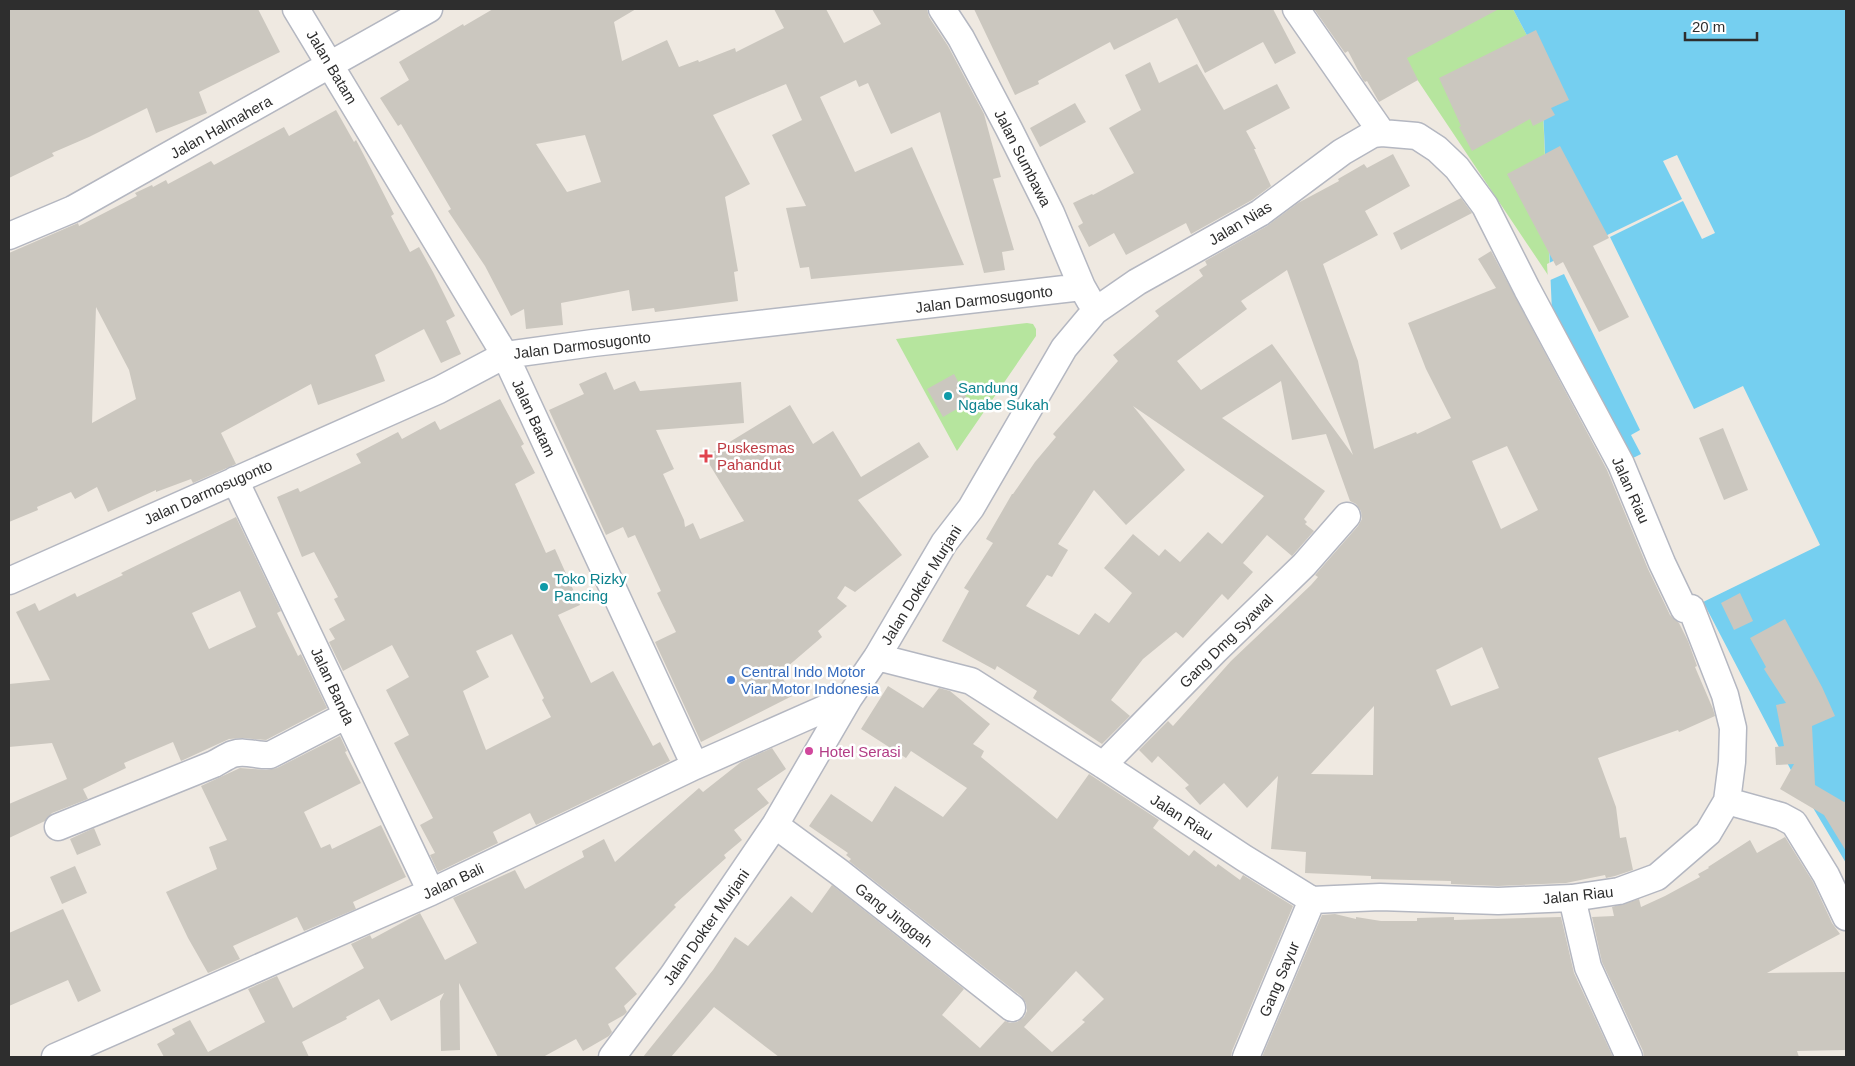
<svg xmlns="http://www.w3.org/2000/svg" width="1855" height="1066" viewBox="0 0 1855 1066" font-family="Arial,sans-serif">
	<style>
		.green { fill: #b6e59e }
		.water { fill: #75cff0 }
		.pier { fill: #efe9e1 }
		.building { fill: #cbc7bf; fill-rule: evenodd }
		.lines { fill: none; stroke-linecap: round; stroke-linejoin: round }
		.minor-casing { stroke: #b4b7c1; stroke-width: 29 }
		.minor { stroke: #fff; stroke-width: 26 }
		.culture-dot { fill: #0f9aa8; stroke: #fff; stroke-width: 2 }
		.health-dot { fill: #e0444e; stroke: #fff; stroke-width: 2 }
		.shop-dot { fill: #3f7fe0; stroke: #fff; stroke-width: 2 }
		.hotel-dot { fill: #d1479c; stroke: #fff; stroke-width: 2 }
		.labels { text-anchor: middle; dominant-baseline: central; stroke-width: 5; stroke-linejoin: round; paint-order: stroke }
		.street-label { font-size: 15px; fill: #2e2e2e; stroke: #fff }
		.culture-label { font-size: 15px; fill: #0d838f; stroke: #fff; text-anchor: start }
		.health-label { font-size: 15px; fill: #be3a42; stroke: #fff; text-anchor: start }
		.shop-label { font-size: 15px; fill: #366cbe; stroke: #fff; text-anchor: start }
		.hotel-label { font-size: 15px; fill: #b23c85; stroke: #fff; text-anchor: start }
	</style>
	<rect width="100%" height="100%" fill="#efe9e1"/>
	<path class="green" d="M1370,9H1513L1541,62L1550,278Z
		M1027,323L1033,324L1036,329V336L957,451L896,339Z"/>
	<path class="water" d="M1513,9H1846V863L1794,776L1552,312L1541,62Z"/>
	<path class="pier" d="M1677,155L1715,233L1702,239L1683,201L1610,237L1694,409L1743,386L1820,545L1701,603L1627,461L1641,454L1631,435L1640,430L1564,274L1548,281L1547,264L1682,199L1663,161Z"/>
	<path class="building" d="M9,9H258L280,52L199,92L207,113L156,133L147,108L89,137L52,153L54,156L9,178Z
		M493,9H636L614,22L622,61L667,40L679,67L698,60L699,62L735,48L736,52L784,28L774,9H826L844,43L881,24L872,9H927L929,17L948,46L984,114L1001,177L993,179L1014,250L1002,252L1005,270L984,273L940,112L891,134L868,83L859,87L856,80L820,97L855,172L912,147L964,265L811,279L809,267L800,268L786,208L806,206L772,135L802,120L786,84L713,115L750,184L725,197L738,271L734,272L738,301L655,312L654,308L632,311L629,290L561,303L563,325L526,329L524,309L511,316L485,266L448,211L451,209L401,124L398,126L380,98L409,80L399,62L463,24L464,26ZM585,135L601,182L567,192L536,144Z
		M974,9H1273L1296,53L1275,64L1263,42L1205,73L1177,18L1114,50L1110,42L1038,81L1039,84L1015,95Z
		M1314,9H1499L1407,58L1418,80L1379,102L1367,81L1365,82L1363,80L1348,51L1345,53Z
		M1536,30L1569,100L1551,108L1555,115L1533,126L1530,119L1472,151L1459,127L1461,126L1439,78Z
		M1150,62L1159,83L1197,64L1224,110L1277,84L1290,108L1246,131L1256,149H1254L1271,186L1252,200L1191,234L1186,223L1126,255L1114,233L1089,247L1078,226L1083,223L1073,203L1092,194L1093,195L1134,173L1109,128L1141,110L1125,75Z
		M1075,103L1086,122L1040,147L1030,128Z
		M336,110L354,142L356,140L370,167L394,214L391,216L410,252L419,247L433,272L455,316L446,321L461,354L441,363L424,329L375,355L385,381L318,405L311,384L221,433L236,464L193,483L191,479L156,492V490L108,512L97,487L75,499L71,492L37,507L38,510L9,522V253L78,223L79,226L137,196L135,193L152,185L153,187L166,180L168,184L211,161L214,165L284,127L289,136ZM96,307L129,370L136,399L92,423Z
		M1560,146L1609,238L1593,246L1629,317L1599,332L1563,262L1556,266L1507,174Z
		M1393,154L1410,186L1365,211L1378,235L1323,264L1358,361L1374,449L1416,432L1417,434L1451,418L1426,369L1408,323L1496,288L1478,259L1491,251L1607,470L1648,569L1670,615L1679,623L1688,641L1697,666L1695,667L1713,709L1715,716L1679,732L1678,730L1598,758L1616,807L1620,838L1626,837L1633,870L1615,876L1606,878L1605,875L1566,883L1498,886L1451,884V881L1371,879V876L1305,873L1306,852L1271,849L1278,776L1247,808L1224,783L1200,805L1185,788L1189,785L1158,756L1152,763L1139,750L1168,721L1173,726L1231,661L1311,585L1318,577L1315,575L1358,526L1362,519L1361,511L1356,504L1350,501L1326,434L1292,440L1281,381L1222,418L1325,491L1304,519L1307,522L1305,524L1314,531L1292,556L1267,535L1243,563L1253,572L1228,600L1222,594L1183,638L1176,632L1143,659L1111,700L1130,716L1102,744L1033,698L1037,691L997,666L995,670L942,641L969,591L964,588L993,543L986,539L1012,494H1013L1035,462L1056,437L1053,434L1118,361L1113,355L1159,316L1155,311L1203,276L1199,270L1207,265L1205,261L1267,226L1298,203L1339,181L1338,179L1364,164L1367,168ZM1287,270L1353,455L1272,344L1201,390L1177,361L1247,309L1241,301ZM1133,406L1264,496L1222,544L1208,532L1180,562L1165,549L1159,556L1133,534L1104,568L1132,593L1109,623L1095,613L1079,635L1026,606L1047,575L1052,577L1068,550L1058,544L1094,490L1126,525L1185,470ZM1507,446L1538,510L1501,529L1472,461ZM1482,647L1499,688L1451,706L1436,670ZM1374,706L1373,775L1311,774Z
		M1461,198L1472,213L1401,250L1393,233Z
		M606,372L614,390L635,381L640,391L741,382L744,423L656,430L674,469L663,474L684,520L685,527L693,523L700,539L744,521L705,457L790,405L813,444L833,431L861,477L919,442L929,457L858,500L902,555L855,592L845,586L837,598L847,606L818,631L822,637L780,673L792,696L701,742L655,642L676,632L657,593L661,591L635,535L628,538L623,527L606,535L549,410L584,394L579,384Z
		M954,374L969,402L943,417L927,389Z
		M500,399L524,444L521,446L535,473L515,484L546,553L555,549L580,605L558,615L591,683L613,671L653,746L660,742L670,761L536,825L530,813L493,832L498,843L438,872L430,855L435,853L420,825L433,818L394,743L409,735L386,690L409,677L392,645L343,671L329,642L335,639L329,629L345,620L334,599L338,597L314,552L302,557L277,497L298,488L300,492L361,463L356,454L398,432L402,439L435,421L440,430ZM512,634L544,698L542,700L551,717L486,750L463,691L489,677L476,651Z
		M1723,428L1748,490L1724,500L1699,438Z
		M236,517L281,611L277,613L298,656L301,654L327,708L266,740L243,738L229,739L181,761L173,742L124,763L126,768L83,789L88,799L52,813L45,821L9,838V804L67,779L52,743L9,747V684L50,680L16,612L35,603L39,611L75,593L77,597L123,575L121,573ZM240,591L256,627L209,649L192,613Z
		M1740,593L1753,621L1734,630L1721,603Z
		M1785,619L1822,687L1835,716L1812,726L1815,785L1844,802L1846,801V851L1824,815L1780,789L1794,764L1776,765L1775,747L1784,746L1776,705L1786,703L1764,669L1766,667L1750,638Z
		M888,686L923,708L939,688L950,691L990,724L973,744L984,751L981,757L1057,819L1089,774L1159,820L1153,828L1189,856L1194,850L1216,867L1218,864L1240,880L1243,875L1293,906L1232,1051L1231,1057H779L714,1007L671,1057H643L713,970L735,937L748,946L791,896L812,913L832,885L964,989L942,1015L980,1048L1005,1021L1010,1023L1017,1022L1024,1017L1027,1011L1026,1003L1021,996L849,861L851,859L846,855L848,853L809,826L831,794L872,822L895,786L943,817L967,788L911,751L906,758L861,729ZM1076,971L1104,999L1082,1020L1085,1022L1052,1052L1024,1027Z
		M340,736L347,751L345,752L361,783L304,812L321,848L330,844L332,849L381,825L406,877L353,902L356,909L304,931L297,917L233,946L240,959L208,973L188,938L166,892L217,869L209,847L227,840L201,786L240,768L266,770L277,768Z
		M772,748L786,769L757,789L769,803L734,830L742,840L724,855L726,858L674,905L676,907L615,968L637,994L624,1006L627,1012L624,1015L608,1024L612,1032L609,1036L583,1051L576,1039L543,1057H498L459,983L460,1050L441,1051L440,1001L444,993L391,1021L379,999L346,1017L347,1019L302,1042L309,1057H164L157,1044L175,1034L172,1029L190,1020L208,1052L265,1022L248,989L277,976L293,1008L364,968L351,944L370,935L372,939L420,913L445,960L477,943L453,898L515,870L525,889L584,857L582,851L604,839L615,862L699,788L703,792L741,762Z
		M94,828L101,845L77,855L70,839Z
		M1785,837L1813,882L1832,923L1840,934L1767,973L1846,972V1050L1797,1051L1799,1057H1644L1643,1051L1602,962L1592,917L1614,916L1612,907L1639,899L1641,907L1665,896L1700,877L1698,874L1709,868L1708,867L1750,840L1757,853Z
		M75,866L87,893L62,904L50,877Z
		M63,909L101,991L78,1002L68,980L9,1006V933Z
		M1335,914L1356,919V917L1381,921H1417V918L1454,917V920L1561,917L1574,973L1613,1057H1262L1322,915Z"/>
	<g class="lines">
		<g class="minor-casing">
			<path id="minor" d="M296,9L505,355L695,766
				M942,9L961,38L1009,129L1051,213L1082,287L1090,301
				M1296,9L1382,133
				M9,236L73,209L429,9
				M235,480L431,892
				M9,581L439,390L505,355L593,343L1082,287
				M1103,765L1215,651L1304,565L1347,516
				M1727,801L1781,816L1794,823L1826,875L1846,917
				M775,825L839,872L1012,1008
				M58,827L214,764C220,761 227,756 233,754C245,750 258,756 270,755L347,715
				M1572,898L1588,967L1629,1057
				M55,1057L431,892L695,766L849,698
				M612,1057L673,975L775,825L849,698L877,657L944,543L971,508L1064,348L1095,311L1137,282L1260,213L1342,152L1373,134L1382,133L1417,136L1437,149L1457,168L1485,206L1527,289L1621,464L1662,563L1684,609L1691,608L1725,695L1733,728L1732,762L1727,801L1708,833L1657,877L1619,891L1572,898L1498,901L1380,897L1312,900L1244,858L1103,765L971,681L877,657
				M1246,1057L1312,900"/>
		</g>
		<use href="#minor" class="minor"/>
	</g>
	<g class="culture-dot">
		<circle cx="948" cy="396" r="5"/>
		<circle cx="544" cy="587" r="5"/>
	</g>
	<path class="health-dot" d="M703.5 448.5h5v5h5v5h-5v5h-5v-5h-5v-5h5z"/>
	<circle class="shop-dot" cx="731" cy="680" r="5"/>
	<circle class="hotel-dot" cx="809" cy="751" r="5"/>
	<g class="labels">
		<g class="street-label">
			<text transform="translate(332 67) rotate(59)">Jalan Batam</text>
			<text transform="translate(221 127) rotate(-29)">Jalan Halmahera</text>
			<text transform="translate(1023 158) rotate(63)">Jalan Sumbawa</text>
			<text transform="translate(1240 223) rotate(-31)">Jalan Nias</text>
			<text transform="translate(984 299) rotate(-7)">Jalan Darmosugonto</text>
			<text transform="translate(582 345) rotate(-7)">Jalan Darmosugonto</text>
			<text transform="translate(534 418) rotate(65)">Jalan Batam</text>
			<text transform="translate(1631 490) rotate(66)">Jalan Riau</text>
			<text transform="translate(208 492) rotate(-24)">Jalan Darmosugonto</text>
			<text transform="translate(921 585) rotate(-58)">Jalan Dokter Murjani</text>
			<text transform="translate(1226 641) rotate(-45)">Gang Dmg Syawal</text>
			<text transform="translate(333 686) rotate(65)">Jalan Banda</text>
			<text transform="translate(1182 817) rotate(33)">Jalan Riau</text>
			<text transform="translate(453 881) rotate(-25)">Jalan Bali</text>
			<text transform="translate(1578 895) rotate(-6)">Jalan Riau</text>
			<text transform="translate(894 915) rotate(38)">Gang Jinggah</text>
			<text transform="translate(706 927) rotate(-55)">Jalan Dokter Murjani</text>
			<text transform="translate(1279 979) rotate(-67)">Gang Sayur</text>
		</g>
		<g class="culture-label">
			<text x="958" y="387">Sandung<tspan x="958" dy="17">Ngabe Sukah</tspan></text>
			<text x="554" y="578">Toko Rizky<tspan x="554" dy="17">Pancing</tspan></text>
		</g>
		<g class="health-label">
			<text x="717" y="447">Puskesmas<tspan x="717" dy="17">Pahandut</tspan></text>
		</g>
		<g class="shop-label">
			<text x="741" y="671">Central Indo Motor<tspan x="741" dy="17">Viar Motor Indonesia</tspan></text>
		</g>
		<g class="hotel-label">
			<text x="819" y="751">Hotel Serasi</text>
		</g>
	</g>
	<rect width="1855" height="1066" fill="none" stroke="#2e2e2e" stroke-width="20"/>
	<path d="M1685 32v8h72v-8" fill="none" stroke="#2e2e2e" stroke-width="2.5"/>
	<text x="1692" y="32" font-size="15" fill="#2e2e2e" stroke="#ffffff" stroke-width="4" paint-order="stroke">20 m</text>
</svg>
